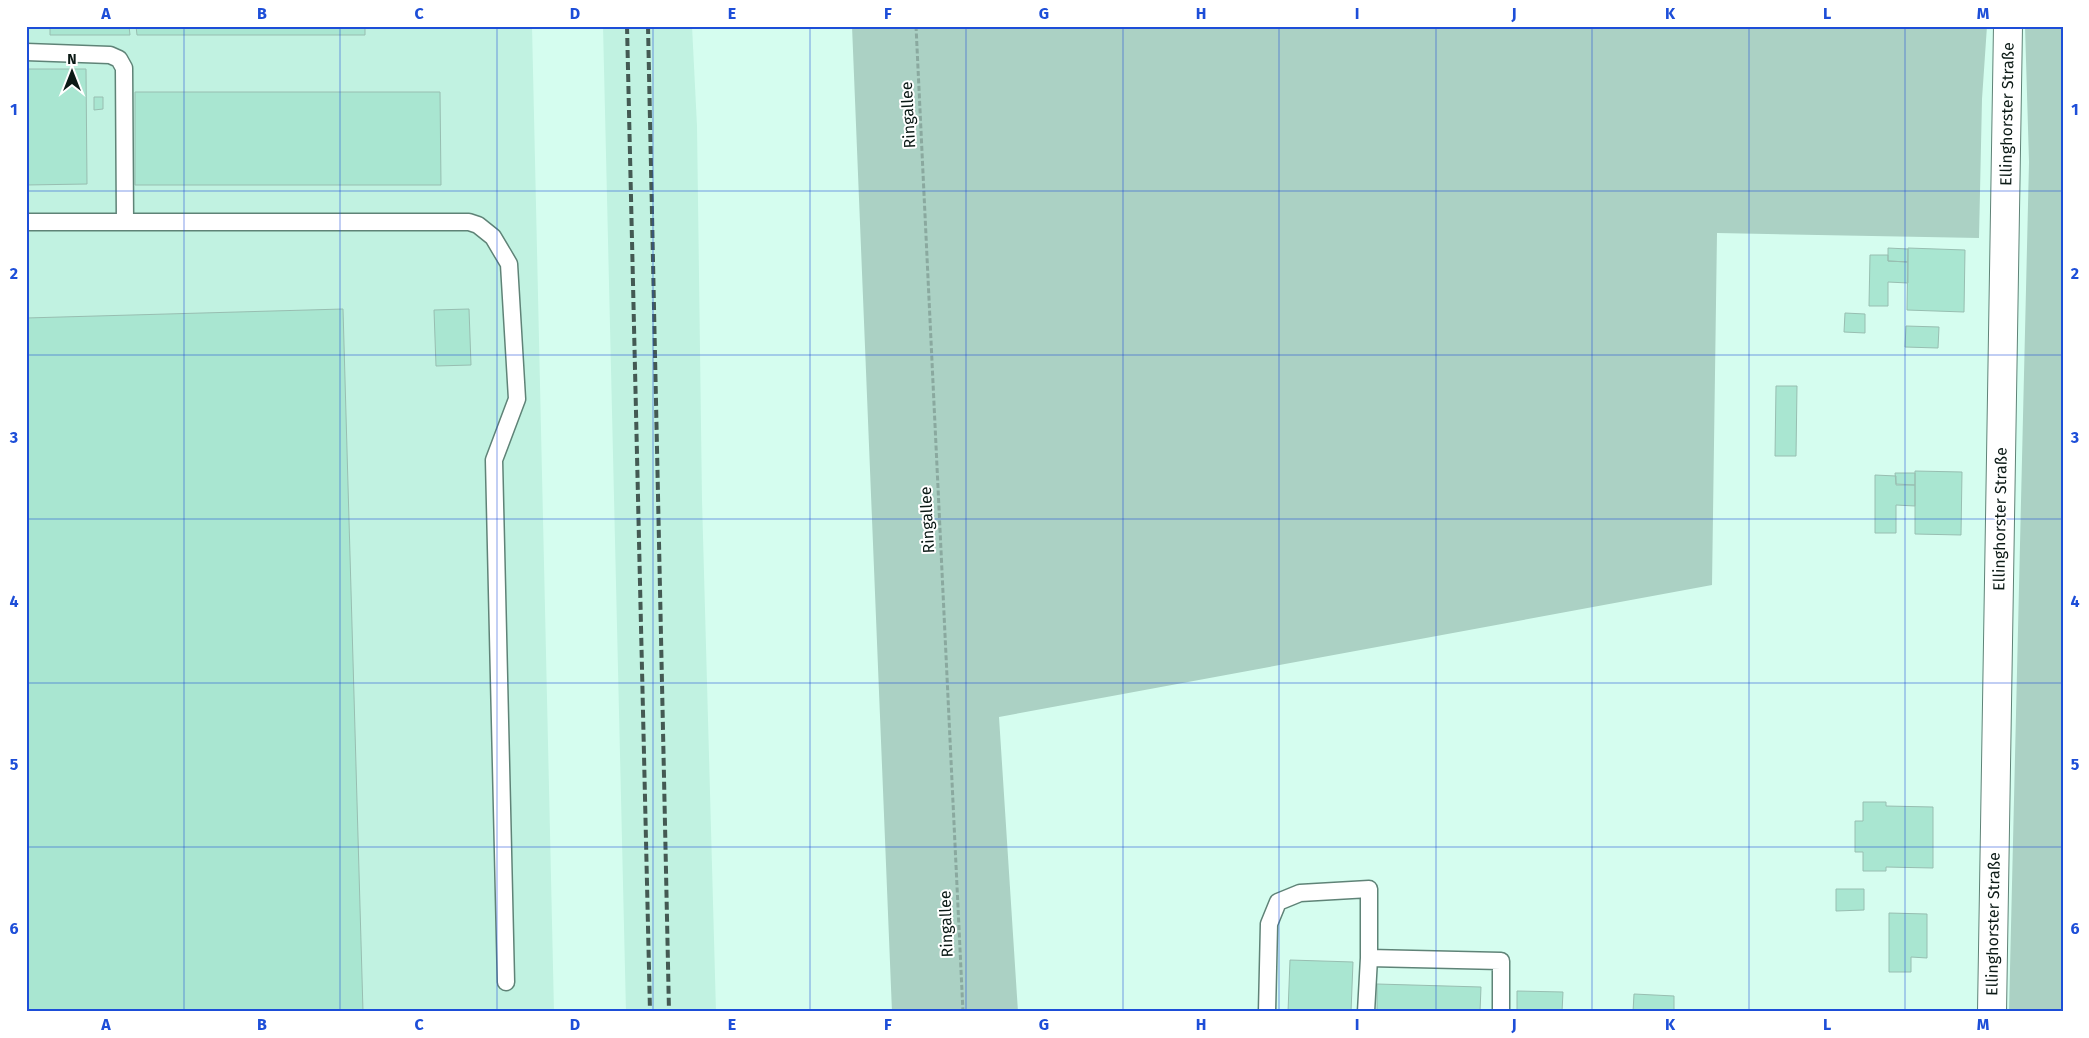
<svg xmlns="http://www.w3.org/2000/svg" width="2089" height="1038" viewBox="0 0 2089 1038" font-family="'Fira Sans',sans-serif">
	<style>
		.built { fill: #c1f2e1 }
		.green { fill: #abd1c4 }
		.building { fill: #a9e6d1; stroke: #98beb1 }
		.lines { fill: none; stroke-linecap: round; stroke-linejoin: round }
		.lane-casing { stroke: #5f8377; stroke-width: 19 }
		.street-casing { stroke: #5f8377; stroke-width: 30 }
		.path { stroke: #8aa99f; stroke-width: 3; stroke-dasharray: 5 2.5; stroke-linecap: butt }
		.lane { stroke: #fff; stroke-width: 16 }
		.street { stroke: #fff; stroke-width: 28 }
		.rail { stroke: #445a53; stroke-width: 4; stroke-dasharray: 8 4; stroke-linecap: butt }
		.grid { fill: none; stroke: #1d4ed8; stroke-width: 1; stroke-opacity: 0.55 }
		.labels { text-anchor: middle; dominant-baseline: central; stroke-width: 4; stroke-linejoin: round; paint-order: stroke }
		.street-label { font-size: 16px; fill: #0b1915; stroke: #fff }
		.neatline { fill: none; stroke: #1d4ed8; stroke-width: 2 }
		.grid-label { font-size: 16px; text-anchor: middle; font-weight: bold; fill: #1d4ed8 }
	</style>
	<rect width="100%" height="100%" fill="#d5fdef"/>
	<path class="built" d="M26,26H532L554,1012H26Z
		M603,26H692L697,126L702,500L716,1012H626Z"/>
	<path class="green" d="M852,26H1987L1982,99L1979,238L1717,233L1712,585L999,717L1018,1012H892Z
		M2025,26H2063V1012H2009L2029,162Z"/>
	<path class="building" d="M50,26H129L130,35H50Z
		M136,26H365V35H137Z
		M26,69H86L87,184L26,185Z
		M135,92H440L441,185H135Z
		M94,97H103V109L94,110Z
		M1888,248L1908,249V262L1888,261Z
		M1908,248L1965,250L1964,312L1907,310Z
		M1870,255H1888V261L1908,262V283L1888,282V306H1869Z
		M343,309L363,1012H26V318Z
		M469,309L471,365L436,366L434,310Z
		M1845,313L1865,314V333L1844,332Z
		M1906,326L1939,327L1938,348L1905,347Z
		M1776,386H1797L1796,456H1775Z
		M1915,471L1962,472L1961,535L1915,534Z
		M1895,473H1915V485L1896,484Z
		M1875,475L1896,476V485H1915V506L1896,505V533H1875Z
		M1863,802H1886V806L1933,807V868L1886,867V871H1863V852H1855V821H1863Z
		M1836,889H1864V910L1836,911Z
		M1889,913L1927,914V958L1911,957V972H1889Z
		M1290,960L1353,962L1351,1012H1288Z
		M1377,984L1481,987L1480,1012H1377Z
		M1517,991L1563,992L1562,1012H1517Z
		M1634,994L1674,996V1012H1633Z"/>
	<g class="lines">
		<g class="lane-casing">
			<path id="lane" d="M26,52L110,55L119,59L124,68L125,222
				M26,222H469L478,225L493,237L509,264L517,399L494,460L506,982
				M1267,1012L1269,924L1278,902L1300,893L1369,889V958L1501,961V1012
				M1366,1012L1369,958"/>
		</g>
		<g class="street-casing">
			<path id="street" d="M1992,1012L2008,26"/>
		</g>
		<path class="path" d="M916,26L963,1012"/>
		<use href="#lane" class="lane"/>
		<use href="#street" class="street"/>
		<path class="rail" d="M627,26L650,1012
			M648,26L669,1012"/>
	</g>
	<path class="grid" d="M184,26V1012M340,26V1012M497,26V1012M653,26V1012M810,26V1012M966,26V1012M1123,26V1012M1279,26V1012M1436,26V1012M1592,26V1012M1749,26V1012M1905,26V1012M26,191H2063M26,355H2063M26,519H2063M26,683H2063M26,847H2063"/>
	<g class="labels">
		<g class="street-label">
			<text transform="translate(2007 114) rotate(-89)">Ellinghorster Straße</text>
			<text transform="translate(908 115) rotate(-93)">Ringallee</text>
			<text transform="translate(2000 519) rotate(-89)">Ellinghorster Straße</text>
			<text transform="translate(927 520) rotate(-93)">Ringallee</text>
			<text transform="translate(946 924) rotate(-92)">Ringallee</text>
			<text transform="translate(1993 924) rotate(-89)">Ellinghorster Straße</text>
		</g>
	</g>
	<rect width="2089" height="1038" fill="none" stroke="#ffffff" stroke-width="55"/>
	<g transform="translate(72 72)" stroke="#ffffff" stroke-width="4" paint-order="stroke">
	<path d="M0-4L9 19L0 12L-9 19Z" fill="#0b1915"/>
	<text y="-8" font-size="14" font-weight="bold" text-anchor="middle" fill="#0b1915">N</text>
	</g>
	<rect x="28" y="28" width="2034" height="982" class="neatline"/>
	<g class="grid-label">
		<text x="106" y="19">A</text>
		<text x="262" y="19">B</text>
		<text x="419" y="19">C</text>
		<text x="575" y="19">D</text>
		<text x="732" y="19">E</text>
		<text x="888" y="19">F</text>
		<text x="1044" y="19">G</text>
		<text x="1201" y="19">H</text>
		<text x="1357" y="19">I</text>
		<text x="1514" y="19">J</text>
		<text x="1670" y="19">K</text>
		<text x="1827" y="19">L</text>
		<text x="1983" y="19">M</text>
		<text x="14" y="115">1</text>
		<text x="2075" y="115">1</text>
		<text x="14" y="279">2</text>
		<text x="2075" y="279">2</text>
		<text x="14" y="443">3</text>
		<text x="2075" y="443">3</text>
		<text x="14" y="607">4</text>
		<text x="2075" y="607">4</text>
		<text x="14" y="770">5</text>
		<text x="2075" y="770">5</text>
		<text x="14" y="934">6</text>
		<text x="2075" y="934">6</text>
		<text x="106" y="1030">A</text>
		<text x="262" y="1030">B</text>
		<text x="419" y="1030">C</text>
		<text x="575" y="1030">D</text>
		<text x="732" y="1030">E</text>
		<text x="888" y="1030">F</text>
		<text x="1044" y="1030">G</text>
		<text x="1201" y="1030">H</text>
		<text x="1357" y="1030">I</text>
		<text x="1514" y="1030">J</text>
		<text x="1670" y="1030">K</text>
		<text x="1827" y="1030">L</text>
		<text x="1983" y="1030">M</text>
	</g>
</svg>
